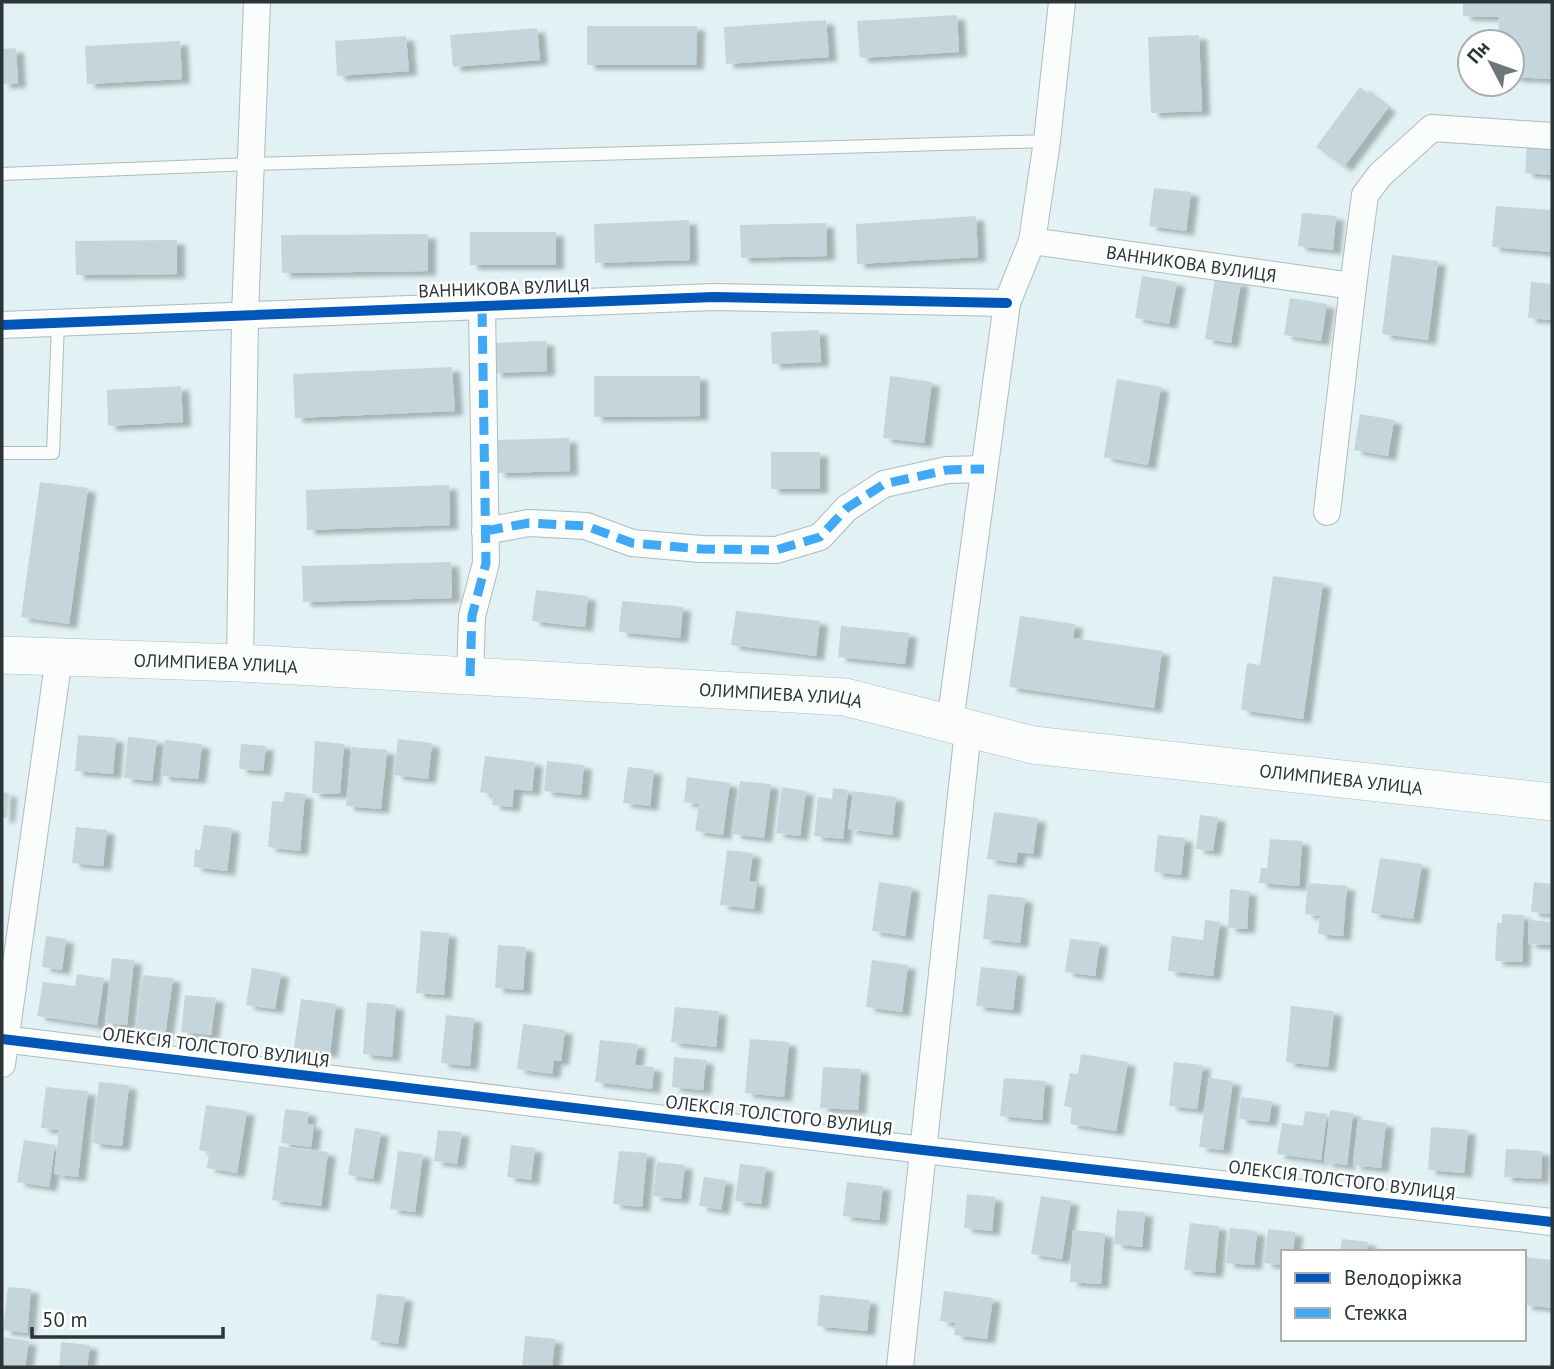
<svg xmlns="http://www.w3.org/2000/svg" width="1554" height="1369" viewBox="0 0 1554 1369" font-family="'PT Sans',sans-serif">
	<style>
		.building { fill: #c4d6db; filter: url(#shadow) }
		.lines { fill: none; stroke-linecap: round; stroke-linejoin: round }
		.service-casing { stroke: #afbbbc; stroke-width: 14 }
		.minor-casing { stroke: #afbbbc; stroke-width: 28 }
		.secondary-casing { stroke: #afbbbc; stroke-width: 38 }
		.service { stroke: #fbfdfd; stroke-width: 12 }
		.minor { stroke: #fbfdfd; stroke-width: 26 }
		.secondary { stroke: #fbfdfd; stroke-width: 37 }
		.quiet { stroke: #3fa9f5; stroke-width: 9; stroke-dasharray: 18 9; stroke-linecap: butt }
		.cycleway-casing { stroke: #fff; stroke-width: 15 }
		.cycleway { stroke: #0057b8; stroke-width: 10 }
		.labels { text-anchor: middle; dominant-baseline: central; stroke-width: 5; stroke-linejoin: round; paint-order: stroke }
		.street-label { font-size: 18px; fill: #2b3537; stroke: #fff }
	</style>
	<defs>
		<filter id="shadow"><feDropShadow dx="8" dy="4.5" stdDeviation="2" flood-color="#0004"/></filter>
	</defs>
	<rect width="100%" height="100%" fill="#e2f1f3"/>
	<path class="building" d="M1463,2H1552V79L1512,77L1513,40L1498,39L1499,17L1463,16Z
		M957,15L959,52L860,58L857,21Z
		M826,20L829,57L726,64L724,27Z
		M587,26H697L696,65H587Z
		M537,28L540,60L453,67L450,35Z
		M1199,35L1202,111L1151,113L1148,37Z
		M406,36L409,71L337,76L335,41Z
		M180,41L182,79L87,84L85,46Z
		M16,48L18,83L2,84V49Z
		M1360,87L1388,108L1344,167L1316,147Z
		M1527,145L1552,147V175L1525,173Z
		M1154,188L1191,192L1186,231L1149,226Z
		M1496,206L1552,210V252L1492,247Z
		M1302,213L1336,216L1333,250L1298,246Z
		M976,216L978,257L857,264L856,224Z
		M689,220L690,260L595,263L594,224Z
		M826,223L827,256L741,258L740,225Z
		M470,232H556V265H470Z
		M428,234V271L282,273L281,235Z
		M177,240V274L76,275L75,241Z
		M1392,255L1438,261L1428,340L1382,334Z
		M1142,276L1177,282L1169,324L1135,318Z
		M1215,278L1241,282L1231,343L1205,339Z
		M1531,282L1552,284V320L1528,318Z
		M1290,298L1327,304L1321,341L1284,335Z
		M819,330L821,362L772,364L771,332Z
		M546,341L547,371L494,373L493,343Z
		M452,367L455,411L295,418L293,374Z
		M594,376H700V416L594,417Z
		M890,376L932,382L924,443L883,438Z
		M1117,379L1161,387L1148,465L1104,457Z
		M181,386L183,422L108,426L107,390Z
		M1360,414L1394,420L1388,456L1354,450Z
		M569,438L570,471L497,473L496,440Z
		M771,452H820V489H771Z
		M40,482L88,488L69,624L21,617Z
		M449,485L450,525L307,530L306,490Z
		M451,562L452,598L303,602L302,566Z
		M1273,576L1323,583L1303,719L1241,710L1247,663L1260,665Z
		M536,590L588,596L585,627L532,621Z
		M622,601L683,607L680,638L619,632Z
		M736,611L820,621L816,656L731,645Z
		M1020,616L1075,624L1073,638L1162,651L1154,708L1009,687Z
		M841,626L909,633L905,664L838,657Z
		M78,735L116,738L113,774L75,771Z
		M128,737L157,740L152,781L124,778Z
		M398,739L432,743L428,779L394,775Z
		M165,740L202,744L198,779L161,776Z
		M315,741L344,744L340,794L312,793Z
		M241,744L266,746L263,771L239,769Z
		M352,747L387,750L381,809L346,806Z
		M485,756L535,762L532,791L514,789L512,807L492,805L493,794L480,792Z
		M547,761L584,765L581,795L544,791Z
		M628,767L654,770L650,806L623,803Z
		M687,777L730,783L723,835L695,831L699,804L684,802Z
		M740,781L771,784L764,838L733,834Z
		M782,787L806,791L800,836L776,833Z
		M833,788L848,790L843,839L814,836L818,797L832,799Z
		M853,791L896,797L892,835L848,829Z
		M2,792L9,793L7,818H2Z
		M285,792L305,794L300,851L268,847L272,801L283,802Z
		M994,812L1038,818L1033,854L1018,852L1016,863L987,859Z
		M1200,815L1218,817L1213,851L1196,849Z
		M204,825L232,828L227,871L194,867L195,849L200,850Z
		M76,827L107,830L103,866L72,863Z
		M1158,835L1185,838L1181,875L1154,872Z
		M1270,839L1302,841L1299,886L1259,883L1261,868H1267Z
		M727,850L753,853L749,881L757,882L754,909L720,905Z
		M1380,858L1422,864L1413,919L1371,913Z
		M879,882L912,887L905,936L872,931Z
		M1534,882L1552,884V914L1531,912Z
		M1308,883L1347,886L1343,936L1318,934L1320,916L1305,914Z
		M1230,889L1249,891L1247,929L1228,928Z
		M988,894L1025,898L1020,943L983,939Z
		M1502,914L1524,915L1522,962L1495,961L1497,923H1502Z
		M1205,920L1220,922L1213,976L1168,971L1172,936L1203,940Z
		M1529,920L1552,922L1551,945L1528,944Z
		M421,931L449,933L444,995L416,993Z
		M46,936L66,939L62,970L42,967Z
		M1070,939L1100,942L1095,976L1065,972Z
		M498,945L526,947L523,990L495,988Z
		M112,958L134,960L127,1025L105,1023Z
		M872,960L908,965L902,1012L866,1007Z
		M981,967L1017,971L1013,1010L976,1006Z
		M252,968L281,973L275,1009L246,1005Z
		M77,974L104,978L97,1025L37,1016L43,982L75,986Z
		M143,975L173,978L165,1036L135,1032Z
		M185,995L216,998L211,1035L181,1032Z
		M301,999L336,1004L330,1053L294,1048Z
		M367,1002L396,1005L392,1057L363,1054Z
		M1291,1006L1334,1011L1328,1067L1286,1062Z
		M675,1007L719,1011L716,1047L671,1042Z
		M446,1015L474,1018L470,1066L441,1063Z
		M523,1024L565,1030L561,1061L554,1060L552,1074L517,1069Z
		M750,1039L789,1042L784,1097L745,1093Z
		M600,1040L638,1044L635,1065L654,1067L652,1089L595,1082Z
		M1081,1054L1128,1062L1116,1131L1070,1124L1072,1108L1064,1106L1070,1073L1078,1074Z
		M674,1057L706,1060L703,1090L672,1087Z
		M1174,1062L1203,1065L1197,1109L1169,1106Z
		M823,1067L861,1069L858,1110L820,1108Z
		M1004,1078L1045,1081L1042,1120L1000,1116Z
		M1209,1078L1233,1081L1223,1150L1199,1147Z
		M99,1082L129,1085L122,1146L92,1143Z
		M46,1087L88,1091L78,1177L54,1174L59,1130L41,1128Z
		M1241,1097L1272,1101L1269,1122L1239,1119Z
		M206,1105L247,1111L237,1173L207,1168L209,1152L199,1150Z
		M285,1109L309,1112L307,1124L314,1125L311,1147L281,1143Z
		M1330,1110L1353,1113L1347,1165L1324,1162Z
		M1305,1111L1327,1114L1321,1160L1277,1154L1282,1123L1303,1126Z
		M1358,1119L1386,1123L1381,1168L1353,1165Z
		M1431,1127L1468,1130L1464,1173L1428,1170Z
		M355,1128L381,1132L373,1179L348,1175Z
		M438,1130L462,1132L457,1164L434,1161Z
		M24,1140L55,1145L49,1187L17,1182Z
		M511,1145L535,1148L531,1180L507,1177Z
		M279,1146L328,1152L321,1206L272,1200Z
		M1506,1149L1542,1151L1541,1179L1504,1177Z
		M398,1151L423,1154L415,1212L390,1209Z
		M619,1151L647,1153L642,1207L613,1204Z
		M657,1162L685,1165L681,1199L653,1196Z
		M740,1164L766,1167L761,1204L735,1201Z
		M704,1177L726,1180L721,1210L699,1206Z
		M847,1182L883,1186L879,1220L843,1216Z
		M967,1194L995,1197L992,1231L964,1228Z
		M1041,1196L1071,1201L1062,1259L1031,1254Z
		M1117,1210L1145,1212L1142,1247L1114,1244Z
		M1190,1223L1219,1226L1215,1273L1184,1270Z
		M1230,1228L1257,1231L1254,1265L1226,1263Z
		M1268,1229L1295,1232L1293,1252H1283V1265L1264,1263Z
		M1073,1230L1105,1233L1101,1284L1070,1282Z
		M1342,1239L1368,1242L1367,1252H1340Z
		M1524,1257L1552,1260V1308L1524,1305Z
		M8,1287L31,1289L27,1333L3,1330Z
		M944,1291L993,1298L987,1339L954,1335L956,1323L940,1321Z
		M377,1294L405,1297L398,1344L371,1340Z
		M820,1295L870,1300L867,1331L817,1326Z
		M525,1336L555,1339L552,1367H522Z
		M2,1337L29,1341L25,1367H2Z
		M61,1342L90,1345L87,1367H59Z"/>
	<g class="lines">
		<g class="service-casing">
			<path id="service" d="M2,174L251,164L1047,141
				M2,453H53L58,323"/>
		</g>
		<g class="minor-casing">
			<g id="minor">
				<path id="s1" d="M1032,241L1353,286L1365,195L1380,175L1432,128L1552,136"/>
				<path d="M2,325L714,297L1007,303"/>
				<path d="M1327,512L1353,286"/>
				<path d="M485,531L529,523L586,526L632,543L701,549L776,550L820,537L847,508L884,484L947,470L984,469"/>
				<path d="M240,663L245,316L257,2"/>
				<path d="M470,676L472,616L486,563L482,306"/>
				<path d="M950,723L1007,303L1032,241L1047,141L1062,2"/>
				<path d="M2,1039L923,1150L1552,1222"/>
				<path d="M2,1064L59,657"/>
				<path d="M900,1367L968,730"/>
			</g>
		</g>
		<g class="secondary-casing">
			<g id="secondary">
				<path id="s2" d="M2,655L240,663L845,697L1033,745L1552,802"/>
			</g>
		</g>
		<use href="#service" class="service"/>
		<use href="#minor" class="minor"/>
		<use href="#secondary" class="secondary"/>
		<path class="quiet" d="M485,531L529,523L586,526L632,543L701,549L776,550L820,537L847,508L884,484L947,470L984,469
			M470,676L472,616L486,563L482,306"/>
		<g class="cycleway-casing">
			<path id="cycleway" d="M2,325L714,297L1007,303
				M2,1039L923,1150L1552,1222"/>
		</g>
		<use href="#cycleway" class="cycleway"/>
	</g>
	<g class="labels">
		<g class="street-label">
			<text stroke="none"><textPath href="#s1" startOffset="161">ВАННИКОВА ВУЛИЦЯ</textPath></text>
			<text transform="translate(504 288) rotate(-2)">ВАННИКОВА ВУЛИЦЯ</text>
			<text stroke="none"><textPath href="#s2" startOffset="214">ОЛИМПИЕВА УЛИЦА</textPath></text>
			<text stroke="none"><textPath href="#s2" startOffset="780">ОЛИМПИЕВА УЛИЦА</textPath></text>
			<text stroke="none"><textPath href="#s2" startOffset="1348">ОЛИМПИЕВА УЛИЦА</textPath></text>
			<text transform="translate(216 1047) rotate(7)">ОЛЕКСІЯ ТОЛСТОГО ВУЛИЦЯ</text>
			<text transform="translate(779 1115) rotate(7)">ОЛЕКСІЯ ТОЛСТОГО ВУЛИЦЯ</text>
			<text transform="translate(1342 1180) rotate(7)">ОЛЕКСІЯ ТОЛСТОГО ВУЛИЦЯ</text>
		</g>
	</g>
	<rect width="1554" height="1369" fill="none" stroke="#2b3537" stroke-width="7"/>
	<rect x="1281" y="1250" width="245" height="91" fill="#ffffff" stroke="#aaaeaf" stroke-width="2"/>
	<rect x="1295" y="1273" width="35" height="10" fill="#0057b8" stroke="#aaaeaf" stroke-width="2"/>
	<text x="1344" y="1285" font-size="21" fill="#2b3537">Велодоріжка</text>
	<rect x="1295" y="1308" width="35" height="10" fill="#3fa9f5" stroke="#aaaeaf" stroke-width="2"/>
	<text x="1344" y="1320" font-size="21" fill="#2b3537">Стежка</text>
	<g transform="translate(1491 63) rotate(311)"><circle r="33" fill="#ffffff" stroke="#aaaeaf" stroke-width="2"/>
	<path d="M0-5L12 26L0 18L-12 26Z" fill="#6b7779"/>
	<text y="-10" font-size="19" font-weight="bold" text-anchor="middle" fill="#2b3537">Пн</text>
	</g>
	<path d="M32 1327v10h191v-10" fill="none" stroke="#2b3537" stroke-width="3.5"/>
	<text x="42" y="1327" font-size="21" fill="#2b3537" stroke="#ffffff" stroke-width="5" paint-order="stroke">50 m</text>
</svg>
